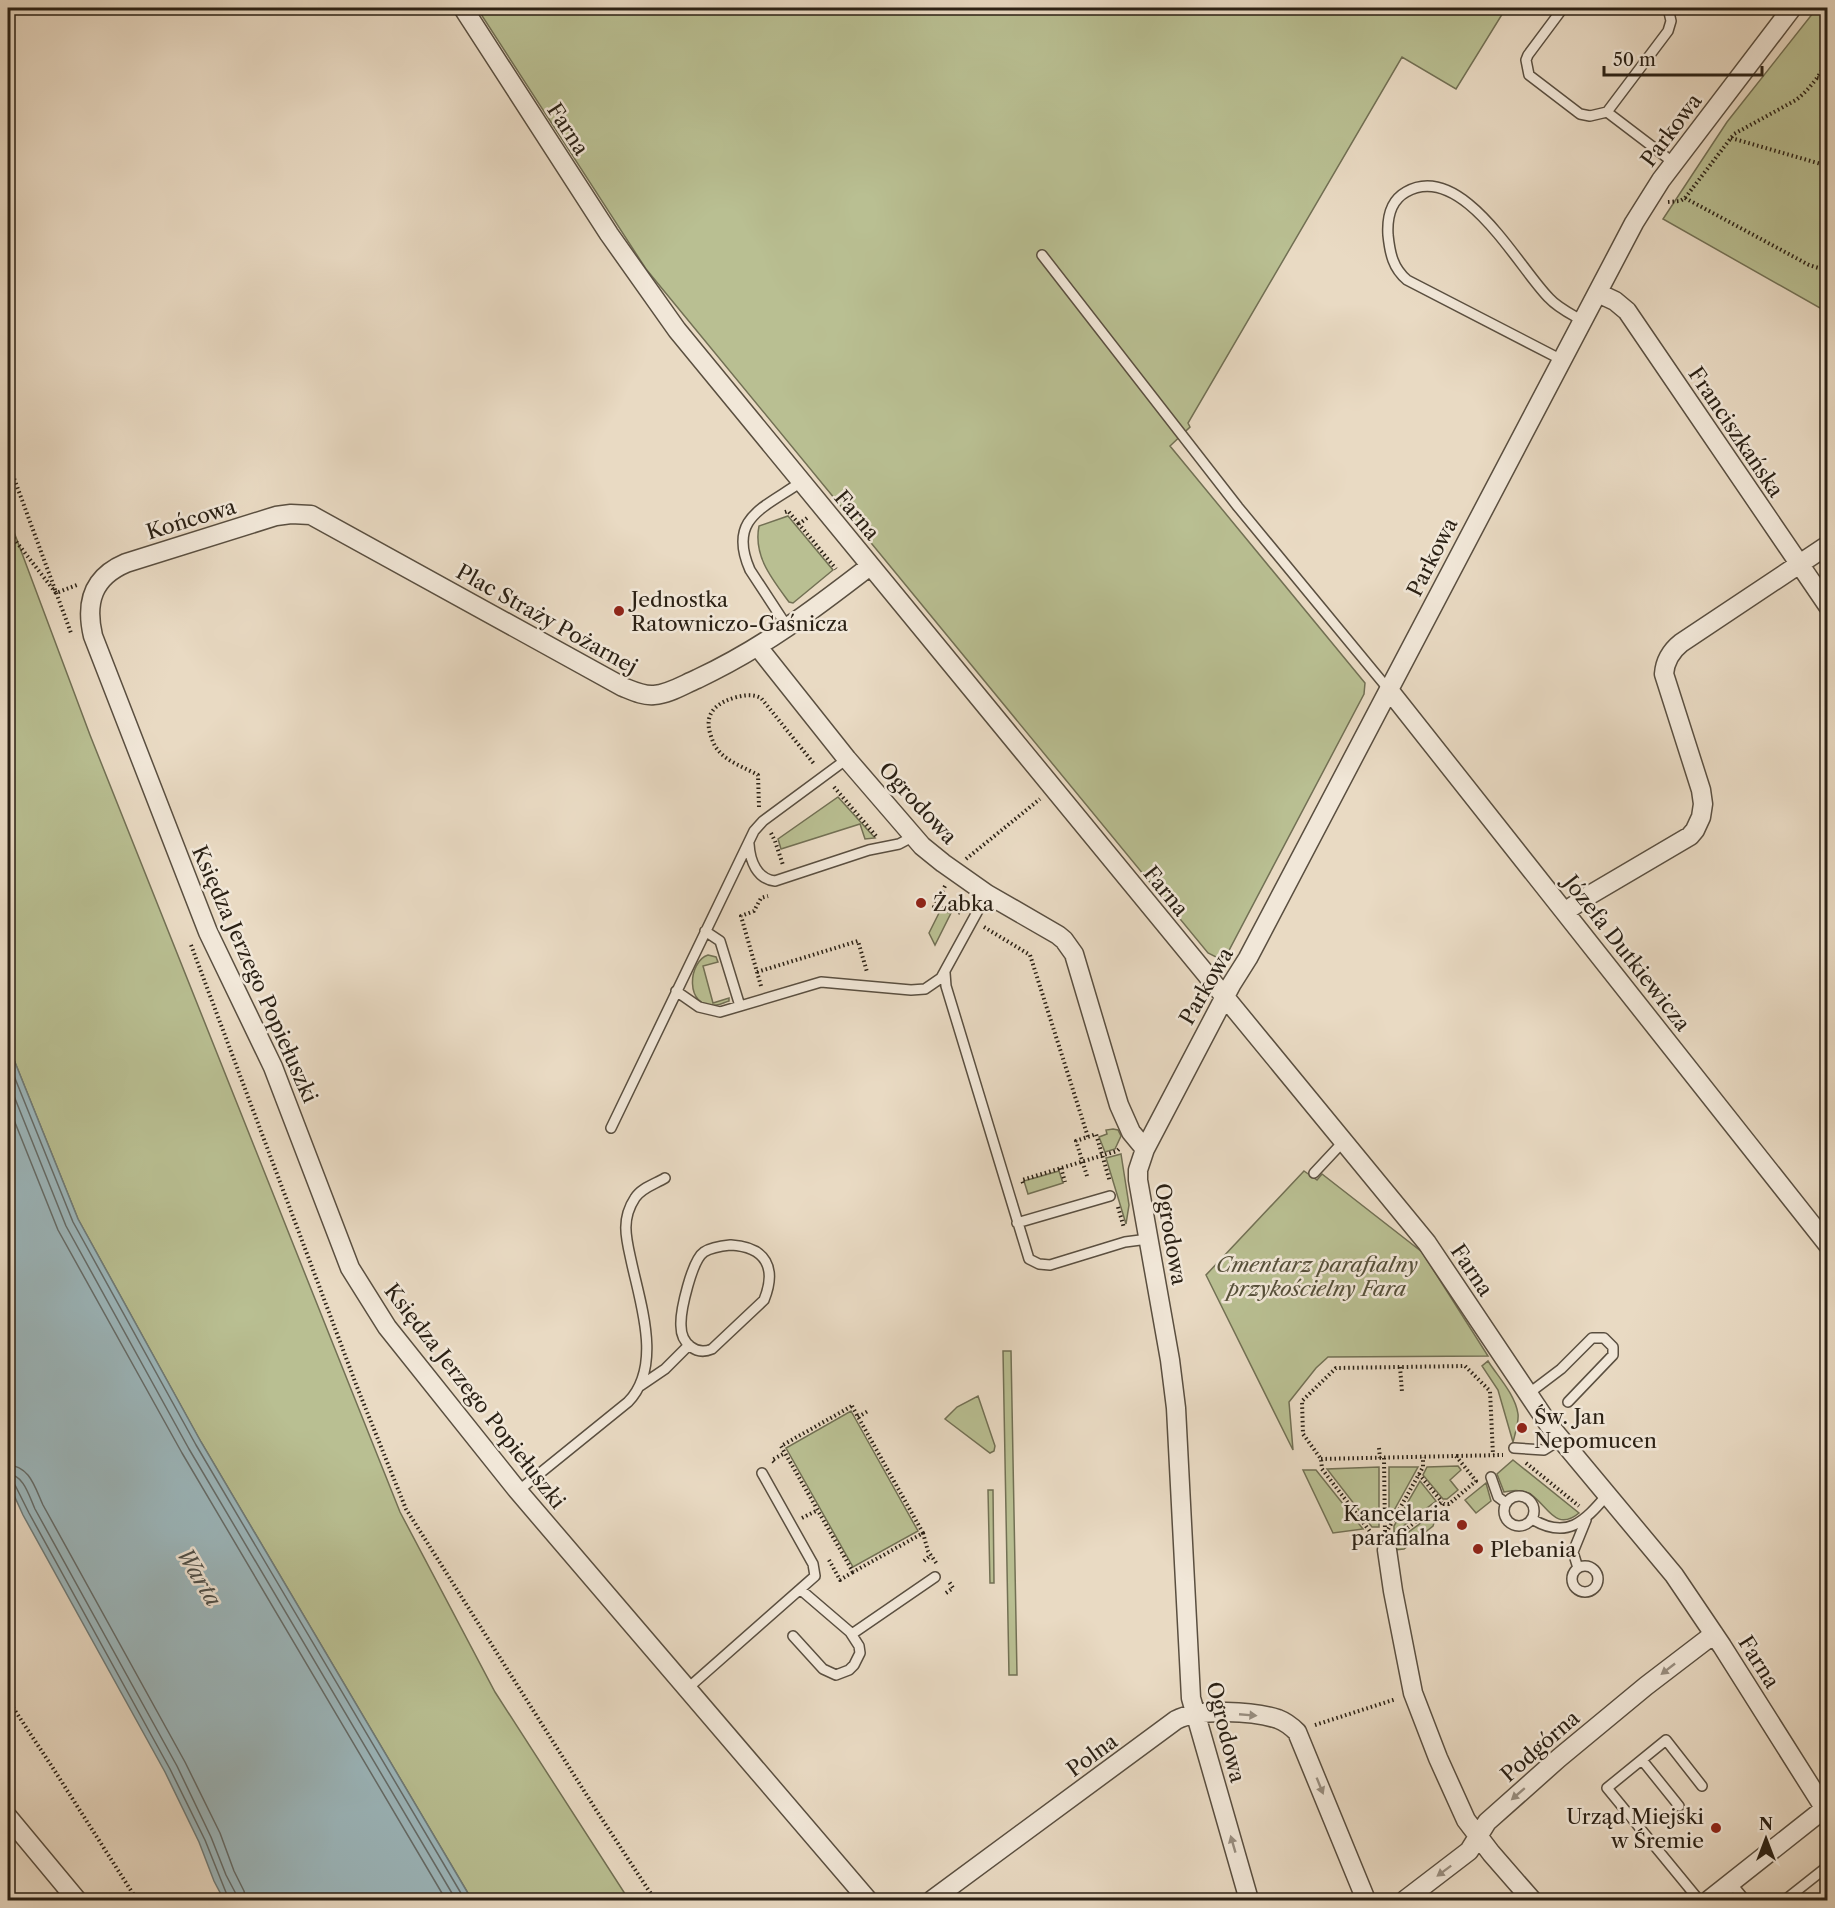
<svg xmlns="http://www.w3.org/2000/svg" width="1835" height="1908" viewBox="0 0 1835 1908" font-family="'Libre Caslon Text',serif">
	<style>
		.green { fill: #b9bf92; stroke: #727054; stroke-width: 1.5 }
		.water { fill: #9cb8be; stroke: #6f7c7a; stroke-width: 1.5 }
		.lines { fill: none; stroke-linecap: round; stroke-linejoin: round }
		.shore { stroke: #646c6a; stroke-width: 1.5 }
		.service-casing { stroke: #5a4f40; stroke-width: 12 }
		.minor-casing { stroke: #5a4f40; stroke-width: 21 }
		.path { stroke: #2b2115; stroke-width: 4; stroke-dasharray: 1.5 3; stroke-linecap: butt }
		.service { stroke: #f1e7d8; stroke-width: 9 }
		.minor { stroke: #f1e7d8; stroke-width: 18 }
		.oneway { fill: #988e80 }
		.poi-dot { fill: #8f2418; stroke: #f1e7d8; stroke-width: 2 }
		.labels { text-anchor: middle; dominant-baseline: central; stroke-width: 5; stroke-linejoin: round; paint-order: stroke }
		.street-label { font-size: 21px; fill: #2b2115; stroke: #f1e7d8 }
		.poi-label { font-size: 21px; fill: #2b2115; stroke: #f1e7d8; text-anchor: start }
		.park-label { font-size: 21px; font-style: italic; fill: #56503a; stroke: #f1e7d8 }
		.water-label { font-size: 22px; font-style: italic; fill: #4d4e48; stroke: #f1e7d8 }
	</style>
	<rect width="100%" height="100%" fill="#e9dac3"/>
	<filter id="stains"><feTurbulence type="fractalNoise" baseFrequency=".00333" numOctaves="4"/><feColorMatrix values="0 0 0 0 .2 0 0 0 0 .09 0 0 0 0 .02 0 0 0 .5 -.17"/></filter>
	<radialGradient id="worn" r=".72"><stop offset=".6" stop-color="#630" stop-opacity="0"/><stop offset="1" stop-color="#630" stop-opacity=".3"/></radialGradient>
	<path class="green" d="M477,8H1506L1456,89L1402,57L1188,423L1190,427L1170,446L1365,683L1364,694L1226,956L1218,958L1208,953L646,269Z
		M1817,8H1828L1827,312L1663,219L1727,122Z
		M8,516L90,735L400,1512L495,1692L629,1900H472L201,1442L78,1219L8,1045Z
		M788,516L833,570L793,603L789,602C772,579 753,556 759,526Z
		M838,797L875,838L865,839L860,824L781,849L778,839Z
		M940,911L951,913L935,945L929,933Z
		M708,955L716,957L718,962L703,966L713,1003L729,998V1001C725,1002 720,1005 716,1005C684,1009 688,961 708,955Z
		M1113,1129L1118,1130L1121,1136L1115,1149L1105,1152L1099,1137L1107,1134L1106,1130Z
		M1121,1154L1129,1205L1126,1224L1106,1158Z
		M1059,1171L1063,1183L1028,1194L1024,1181Z
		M1304,1171L1317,1180L1322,1174L1422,1252L1488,1356L1328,1357L1316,1368L1289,1402L1293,1450L1206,1275Z
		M1003,1351H1011L1017,1675H1009Z
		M1488,1361C1498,1377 1515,1394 1518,1414C1519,1422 1515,1434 1513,1442L1498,1390L1482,1366Z
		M978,1396L995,1446L994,1451L990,1453L945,1419L957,1407Z
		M851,1411L918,1531L853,1567L786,1448Z
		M1513,1460L1579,1513C1554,1534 1546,1501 1528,1493C1520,1489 1512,1490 1504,1492L1497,1474Z
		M1458,1466L1461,1470L1450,1480L1458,1490L1447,1499H1443L1423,1475L1427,1467Z
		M1379,1467V1527H1372L1327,1469Z
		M1389,1467H1418L1392,1514H1389Z
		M1303,1470H1316L1363,1529L1333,1533Z
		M1420,1481L1436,1501L1394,1533V1526Z
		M1486,1483L1491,1501L1476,1513L1465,1500Z
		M988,1490H993L994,1583H990Z
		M1429,1517L1434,1523L1433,1526L1404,1549L1395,1550V1542Z"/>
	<path class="water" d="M8,1045L78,1219L201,1442L472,1900H224L214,1881L199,1842L165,1772L23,1515L8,1482Z"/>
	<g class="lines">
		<path class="shore" d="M8,1061L73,1222L196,1445L465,1900
			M8,1081L66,1226L189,1449L456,1900
			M8,1105L58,1230L182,1453L446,1900
			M8,1465C30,1466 35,1488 43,1505L185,1762L220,1833L234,1871L244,1891L246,1900
			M8,1474C24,1475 29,1496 35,1509L177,1766L211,1837L226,1875L236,1894L237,1900
			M8,1481L15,1485L29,1513L170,1769L205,1840L229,1900"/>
		<g class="service-casing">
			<path id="service" d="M1563,8L1528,55L1526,60L1529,75L1580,114L1590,116L1607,112
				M1668,8L1671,21L1668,31L1607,112L1674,163
				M1042,255L1238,507L1389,690
				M1562,360L1407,280C1393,268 1390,254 1388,235C1387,218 1390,201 1406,192C1462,160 1518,267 1549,298C1558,308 1571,314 1583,321
				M788,628L750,570C727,518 764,508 801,482
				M749,844C750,861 757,879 775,881L869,850L899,844L914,836
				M705,931L720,941L740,1006
				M945,973L946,986L1029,1259L1039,1264L1050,1265L1125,1242L1148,1239
				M676,991L699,1007L720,1012L821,982L911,990L925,989L941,978L987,894
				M611,1128L754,831L763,821L847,759
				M1314,1173L1343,1142
				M1017,1223L1110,1196
				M731,1245C766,1247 777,1268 764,1300L712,1349C696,1356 681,1343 681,1326C680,1311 692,1260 704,1252C712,1247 722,1246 731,1245Z
				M640,1386L665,1369L689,1345
				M1528,1394L1561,1369L1592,1338H1604L1613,1347V1355L1568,1402
				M1514,1448L1544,1450L1560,1440
				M1491,1477L1498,1497L1506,1503
				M518,1491L628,1402C663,1366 640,1303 631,1260C626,1238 621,1219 635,1198C641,1188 655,1184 665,1178
				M1504 1511a15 15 0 1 1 30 0a15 15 0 1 1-30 0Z
				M1532,1519C1567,1540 1584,1522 1607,1495
				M1572 1579a13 13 0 1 1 26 0a13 13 0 1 1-26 0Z
				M1578,1568L1573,1552L1586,1520
				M852,1634L935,1577
				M793,1636L823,1669L836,1675L849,1670L854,1665L860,1653L859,1646L850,1632L801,1590
				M688,1688L815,1576L813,1564L762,1473
				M1642,1760L1679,1806
				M1731,1883L1745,1900
				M1699,1900L1607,1788L1666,1740L1702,1786
				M1785,1900L1828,1866"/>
		</g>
		<g class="minor-casing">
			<path id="minor" d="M463,8L609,234L677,330L1427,1243L1549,1425L1674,1575L1722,1646L1828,1814
				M1598,293L1615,301L1627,311L1828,606
				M758,647L847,759L922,846L943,863L987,894L1058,935L1064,940L1074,954L1119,1105L1131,1132L1145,1149L1138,1170V1180L1170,1360L1176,1408L1191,1698L1249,1900
				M1389,690L1828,1245
				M1566,911L1588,896L1690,836L1695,830L1701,817L1703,804L1701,790L1664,674C1665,661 1671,651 1681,643L1828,545
				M1145,1149L1231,985L1248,958L1634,223L1661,180L1792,8
				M1387,1550L1393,1591L1413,1693L1438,1758L1466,1820L1491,1853L1532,1900
				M8,1817L77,1900
				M868,1900L518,1491L387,1327L350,1268L273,1067L208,932L93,636C85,602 93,577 126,563L276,516L291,514L311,515L623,687C633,691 643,696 654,695C669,694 683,685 697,679C763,648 813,610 870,566
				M932,1900L1176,1720C1199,1708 1253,1711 1278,1719C1286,1722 1291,1726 1297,1732L1366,1900
				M1405,1900L1469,1851L1487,1822L1559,1758L1646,1686L1714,1634
				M1709,1900L1824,1809"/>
		</g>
		<path class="path" d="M1817,78L1828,80
			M1731,138L1828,166
			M1685,198L1809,265L1828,271
			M1668,202L1680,201L1685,198L1734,134L1796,100C1810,89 1820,75 1828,60
			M8,462L71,633
			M785,512L788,511L799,524
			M807,518L799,524L836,569
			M8,531L56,593L77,585
			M834,787L876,836
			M759,807L758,775C746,768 727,762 718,750C714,746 712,739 710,733C704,712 718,702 737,697C745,695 753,694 761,698L815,765
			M771,833L775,841L783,865
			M966,859L1040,799
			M945,886L934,907L957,911L962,914
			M984,927L1030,955L1088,1137
			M191,945L357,1387L406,1509L598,1813L655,1900
			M757,972L858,941L867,972
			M761,986L741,916L754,911L761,898L768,896
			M1061,1168L1065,1182
			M1087,1176L1076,1141L1096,1134L1110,1182
			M1023,1183L1022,1180L1117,1151L1120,1148
			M1118,1207L1124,1228
			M1400,1367L1402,1392
			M852,1406L923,1533L853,1572L781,1446Z
			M858,1417L868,1411
			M1379,1448L1380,1458
			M1457,1456L1503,1455
			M1384,1458L1385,1532
			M1321,1459L1456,1456L1476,1481L1449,1504H1444L1442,1502L1398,1535
			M774,1462L772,1460L785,1453
			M1526,1463L1579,1506
			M1419,1474L1442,1502
			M802,1518L818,1510
			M923,1533L928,1551L937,1564
			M1386,1533L1423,1467V1457
			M1375,1538L1322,1469L1321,1459L1303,1434L1302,1401L1336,1368L1465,1366L1490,1391L1493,1455
			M829,1560L840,1580L853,1572
			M924,1561L931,1555
			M946,1593L953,1588L948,1580
			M8,1700L51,1765L137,1900
			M1315,1725L1396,1699"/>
		<use href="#service" class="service"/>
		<use href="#minor" class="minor"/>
	</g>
	<defs><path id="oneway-solid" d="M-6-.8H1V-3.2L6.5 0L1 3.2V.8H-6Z" transform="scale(1.5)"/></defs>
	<g class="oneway">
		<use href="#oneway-solid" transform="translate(1668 1669) rotate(142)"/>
		<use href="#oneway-solid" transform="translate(1248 1715) rotate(5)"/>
		<use href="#oneway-solid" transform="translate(1320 1786) rotate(68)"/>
		<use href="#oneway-solid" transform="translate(1518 1794) rotate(139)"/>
		<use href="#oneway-solid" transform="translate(1233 1844) rotate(-106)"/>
		<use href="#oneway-solid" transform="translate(1444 1871) rotate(143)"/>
	</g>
	<g class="poi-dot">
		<circle cx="619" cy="611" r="6"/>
		<circle cx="921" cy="903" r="6"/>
		<circle cx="1522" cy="1428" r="6"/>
		<circle cx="1462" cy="1525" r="6"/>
		<circle cx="1478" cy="1549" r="6"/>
		<circle cx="1716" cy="1828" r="6"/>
	</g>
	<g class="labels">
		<g class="street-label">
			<text transform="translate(568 129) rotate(57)">Farna</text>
			<text transform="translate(1671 130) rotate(-53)">Parkowa</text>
			<text transform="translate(1736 432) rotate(56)">Franciszkańska</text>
			<text transform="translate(857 515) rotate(50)">Farna</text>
			<text transform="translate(191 519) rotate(-17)">Końcowa</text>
			<text transform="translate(1432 557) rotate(-63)">Parkowa</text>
			<text transform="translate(547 619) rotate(29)">Plac Straży Pożarnej</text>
			<text transform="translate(918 803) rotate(47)">Ogrodowa</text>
			<text transform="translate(1166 891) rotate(51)">Farna</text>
			<text transform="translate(1627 953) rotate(52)">Józefa Dutkiewicza</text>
			<text transform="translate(255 974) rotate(66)">Księdza Jerzego Popiełuszki</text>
			<text transform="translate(1206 986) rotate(-60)">Parkowa</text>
			<text transform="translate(1171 1234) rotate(80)">Ogrodowa</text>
			<text transform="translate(1472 1270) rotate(56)">Farna</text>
			<text transform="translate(475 1396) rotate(52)">Księdza Jerzego Popiełuszki</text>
			<text transform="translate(1759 1662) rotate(58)">Farna</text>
			<text transform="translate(1226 1732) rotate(76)">Ogrodowa</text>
			<text transform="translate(1540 1746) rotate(-41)">Podgórna</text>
			<text transform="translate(1092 1755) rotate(-36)">Polna</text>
		</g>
		<g class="poi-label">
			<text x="631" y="599">Jednostka<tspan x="631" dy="24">Ratowniczo-Gaśnicza</tspan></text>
			<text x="933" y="903">Żabka</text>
			<text x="1534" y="1416">Św. Jan<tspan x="1534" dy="24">Nepomucen</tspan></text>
			<text x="1450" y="1513" text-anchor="end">Kancelaria<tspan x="1450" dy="24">parafialna</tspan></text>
			<text x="1490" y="1549">Plebania</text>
			<text x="1704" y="1816" text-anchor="end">Urząd Miejski<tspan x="1704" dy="24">w Śremie</tspan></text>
		</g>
		<g class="park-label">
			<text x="1317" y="1264">Cmentarz parafialny<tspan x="1317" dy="24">przykościelny Fara</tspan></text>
		</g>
		<g class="water-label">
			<text transform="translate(199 1577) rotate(59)">Warta</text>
		</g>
	</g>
	<rect width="1835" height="1908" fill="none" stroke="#e9dac3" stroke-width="30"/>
	<rect x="9" y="9" width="1817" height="1890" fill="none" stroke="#2b2115" stroke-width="3"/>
	<rect x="15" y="15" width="1805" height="1878" fill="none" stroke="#2b2115" stroke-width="1.5"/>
	<g transform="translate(1766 1839)" stroke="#f1e7d8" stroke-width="4.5" paint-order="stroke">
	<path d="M0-4.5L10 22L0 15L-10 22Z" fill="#2b2115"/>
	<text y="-9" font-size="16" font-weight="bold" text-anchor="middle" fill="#2b2115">N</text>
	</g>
	<path d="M1604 66v9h158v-9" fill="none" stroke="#2b2115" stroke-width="3"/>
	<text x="1613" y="66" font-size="18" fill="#2b2115" stroke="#f1e7d8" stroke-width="4.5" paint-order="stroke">50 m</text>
	<rect width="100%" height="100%" filter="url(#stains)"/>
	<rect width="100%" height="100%" fill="url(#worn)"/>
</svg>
